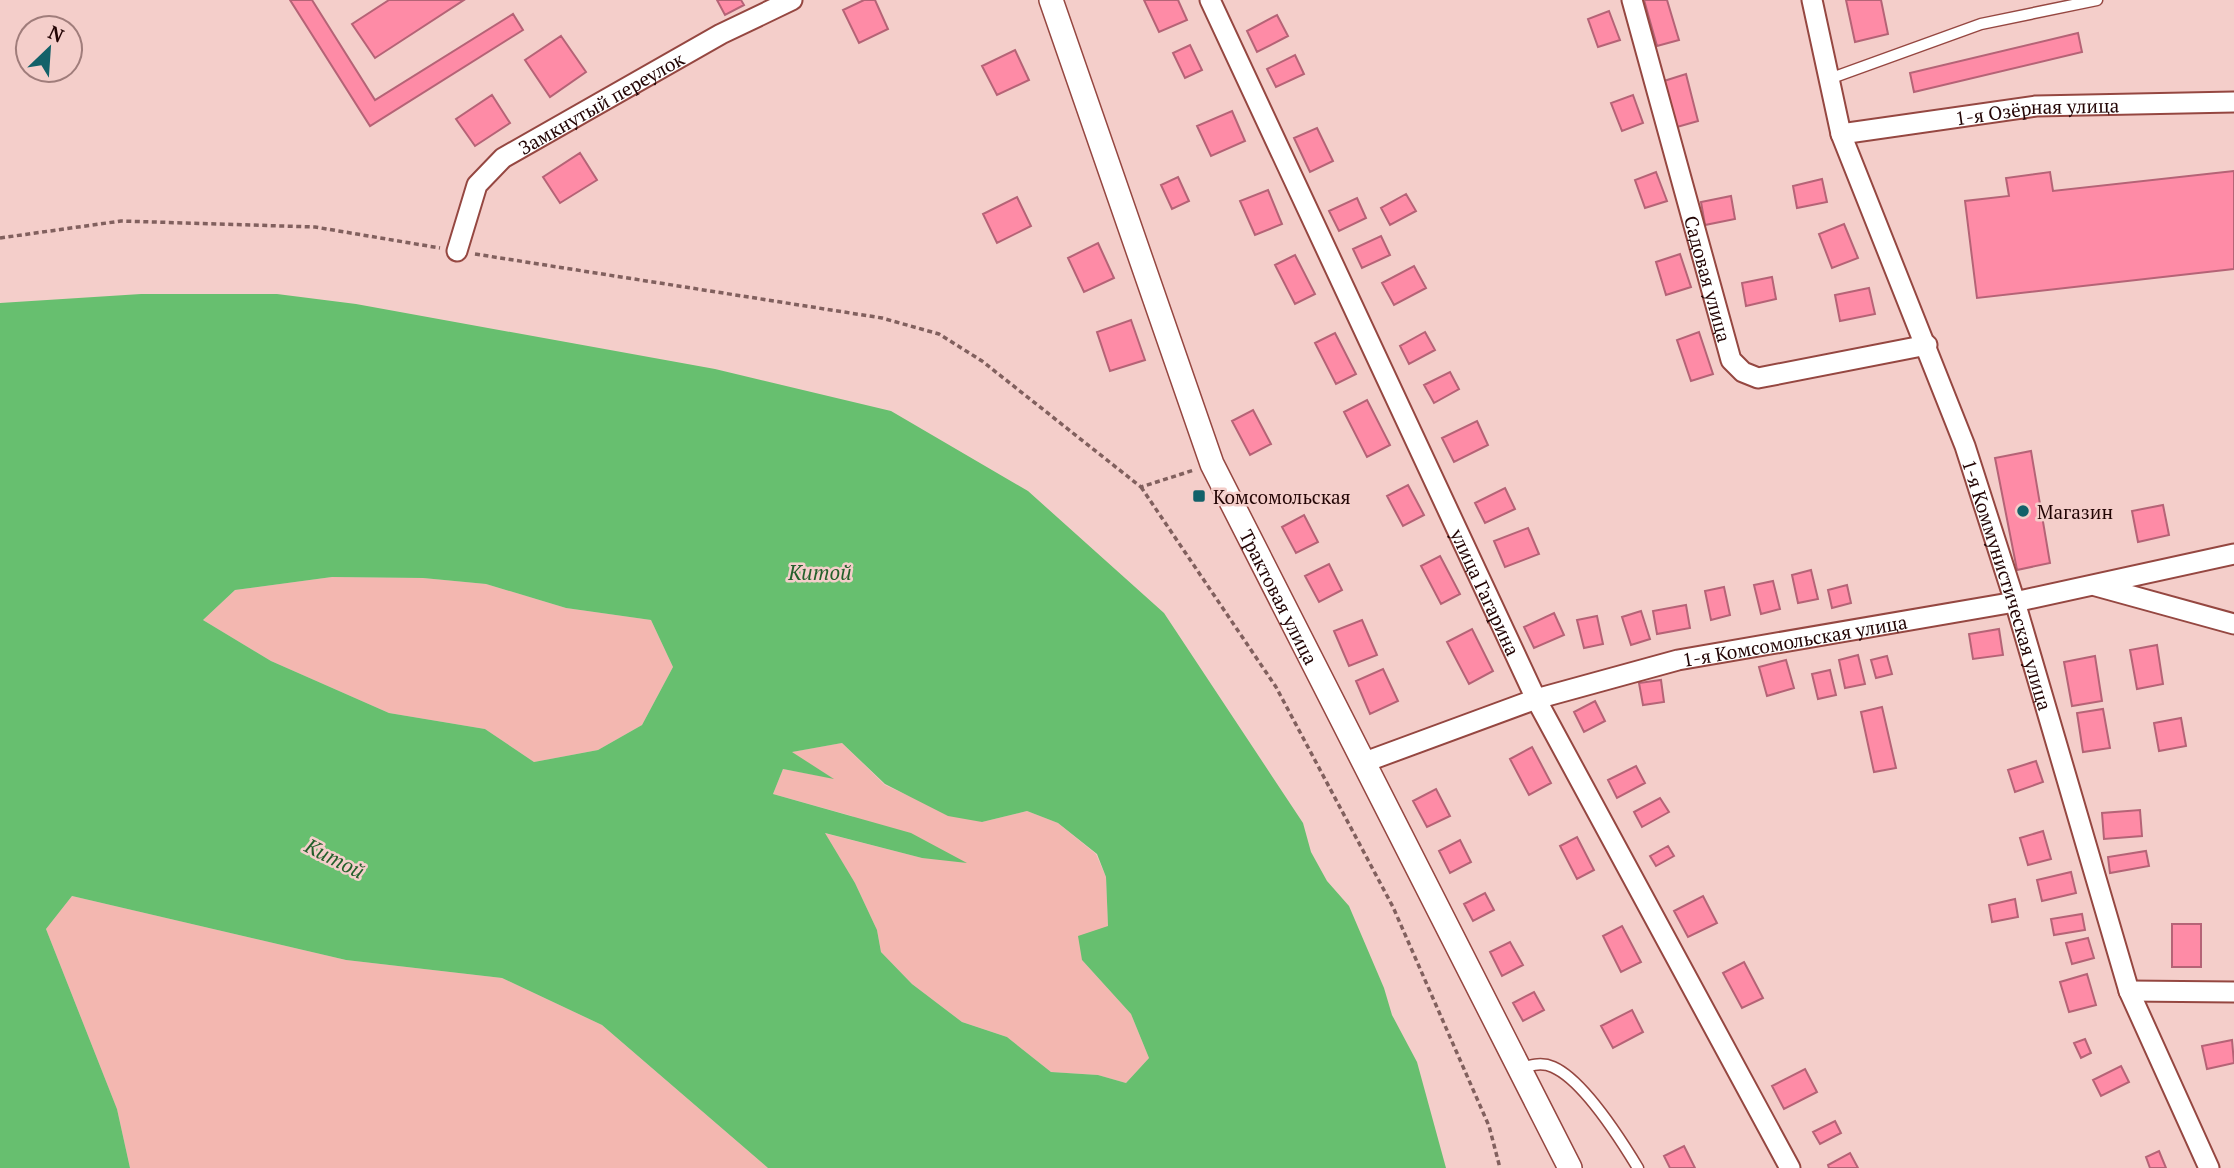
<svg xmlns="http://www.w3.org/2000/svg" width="2234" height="1168" viewBox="0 0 2234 1168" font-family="'PT Serif',serif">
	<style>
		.green { fill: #f3b7b0 }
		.water { fill: #67bf6f; fill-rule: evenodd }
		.building { fill: #fe8ba6; stroke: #b56376; stroke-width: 2 }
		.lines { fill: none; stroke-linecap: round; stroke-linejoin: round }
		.service-casing { stroke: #954741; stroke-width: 13 }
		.minor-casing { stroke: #954741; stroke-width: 23 }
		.tertiary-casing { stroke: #954741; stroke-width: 26 }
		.path { stroke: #81605e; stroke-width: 3.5; stroke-dasharray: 5 3.5; stroke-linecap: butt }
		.service { stroke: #fff; stroke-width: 10 }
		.minor { stroke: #fff; stroke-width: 19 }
		.tertiary { stroke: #fff; stroke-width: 23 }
		.poi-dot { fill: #126169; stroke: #f4ceca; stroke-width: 2.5 }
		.labels { text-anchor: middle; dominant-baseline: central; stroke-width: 5; stroke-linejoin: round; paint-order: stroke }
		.street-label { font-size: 19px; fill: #220404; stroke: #f4ceca }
		.poi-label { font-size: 19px; fill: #220404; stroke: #f4ceca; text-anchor: start }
		.water-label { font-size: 21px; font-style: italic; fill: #235f2b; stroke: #f4ceca }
	</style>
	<rect width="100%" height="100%" fill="#f4ceca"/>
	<path class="green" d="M332,577L423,578L486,584L566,608L651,620L673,667L642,725L598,750L534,762L485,729L389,713L271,661L203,620L235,590Z
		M842,743L885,785L907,795L982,822L1027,811L1058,823L1096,854L1106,877L1108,927L1082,960L1131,1014L1149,1058L1126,1083L1098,1075L1051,1072L1007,1037L962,1022L912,984L881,952L877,930L855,883L824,833L922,858L852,816L773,794L783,769L832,778L791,752Z
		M72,896L346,960L502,978L602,1025L768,1168H130L117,1109L46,929Z"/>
	<path class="water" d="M141,294H277L356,304L715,369L891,411L1028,491L1164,613L1303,823L1311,852L1327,881L1349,906L1384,988L1392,1015L1417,1062L1446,1168H768L602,1025L502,978L346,960L72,896L46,929L117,1109L130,1168H0V303ZM332,577L423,578L486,584L566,608L651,620L673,667L642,725L598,750L534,762L485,729L389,713L271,661L203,620L235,590ZM842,743L885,784L948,816L982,822L1027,811L1058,823L1097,854L1106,877L1108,926L1078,936L1082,960L1131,1014L1149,1058L1126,1083L1098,1075L1051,1072L1007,1037L962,1022L912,984L881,952L877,930L855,883L825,833L922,858L967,863L911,833L773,794L783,769L834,779L792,752Z"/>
	<path class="building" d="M290,0H312L375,100L513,14L523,30L370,126Z
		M389,0H464L375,58L352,24Z
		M717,0H741L744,5L725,15Z
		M864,0H875L888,29L859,43L843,10Z
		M1144,0H1178L1187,20L1159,32Z
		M1644,0H1667L1679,40L1657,46Z
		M1846,0H1881L1888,34L1855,42Z
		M1609,11L1620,40L1598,47L1588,19Z
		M1277,15L1288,36L1257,52L1247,31Z
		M2078,33L2082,52L1914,92L1910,73Z
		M561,36L586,72L550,97L525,60Z
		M1190,45L1202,70L1185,78L1173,53Z
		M1015,50L1029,80L997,95L982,66Z
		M1295,55L1304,74L1276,87L1267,69Z
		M1686,74L1698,121L1677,127L1664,81Z
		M492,95L510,123L475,146L456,119Z
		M1633,95L1643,123L1622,131L1611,103Z
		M1232,111L1245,141L1211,156L1197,126Z
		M1317,128L1333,161L1310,172L1294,138Z
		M580,153L597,180L560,203L543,177Z
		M2234,171V269L1977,298L1965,201L2009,196L2006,178L2050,172L2053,191Z
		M1656,172L1667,201L1645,208L1635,180Z
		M1178,177L1189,201L1172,209L1161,185Z
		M1822,179L1827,202L1797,208L1793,186Z
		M1268,190L1282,224L1255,235L1240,201Z
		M1406,194L1416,211L1390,225L1381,208Z
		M1731,196L1735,219L1705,225L1701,202Z
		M1017,197L1031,226L997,243L983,214Z
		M1357,198L1366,218L1339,231L1329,211Z
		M1844,224L1858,258L1832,268L1819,234Z
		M1381,236L1390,255L1362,268L1353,249Z
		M1098,243L1114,278L1084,292L1068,258Z
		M1680,254L1691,287L1666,295L1656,262Z
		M1295,255L1315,294L1295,304L1275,265Z
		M1414,266L1426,288L1394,305L1382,283Z
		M1772,277L1776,299L1746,306L1742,283Z
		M1869,288L1875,314L1840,321L1835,295Z
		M1131,320L1145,360L1110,371L1097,332Z
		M1425,332L1435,350L1409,364L1400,346Z
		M1699,332L1713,374L1691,381L1677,340Z
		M1335,333L1356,374L1336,384L1315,343Z
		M1450,372L1459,389L1434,403L1424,385Z
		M1367,400L1390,445L1367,457L1344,412Z
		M1253,410L1271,444L1250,455L1232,421Z
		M1477,421L1488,445L1454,462L1442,438Z
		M2031,451L2050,563L2017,570L1995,458Z
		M1408,485L1424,515L1403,526L1387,496Z
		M1505,488L1515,509L1485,523L1475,503Z
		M2163,505L2169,535L2138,542L2132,511Z
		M1304,515L1318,542L1296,553L1282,527Z
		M1528,528L1539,554L1505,567L1494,541Z
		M1440,556L1460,594L1441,604L1421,566Z
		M1329,564L1342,590L1319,602L1305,576Z
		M1811,570L1818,599L1798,603L1792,575Z
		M1773,581L1780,609L1761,614L1754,585Z
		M1847,585L1851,603L1832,608L1828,590Z
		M1724,587L1730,615L1711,620L1705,591Z
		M1686,605L1690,628L1657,634L1653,611Z
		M1641,611L1650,639L1631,645L1622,617Z
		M1554,613L1564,635L1534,648L1524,627Z
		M1597,616L1603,644L1584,648L1577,620Z
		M1362,620L1377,655L1349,666L1334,631Z
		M1472,629L1493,671L1469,684L1447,642Z
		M1999,629L2003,655L1973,659L1969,634Z
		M2157,645L2163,684L2137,689L2130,650Z
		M1858,655L1865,684L1845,688L1839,660Z
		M1887,656L1892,674L1876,678L1871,660Z
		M2095,656L2102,701L2072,706L2064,662Z
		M1786,660L1794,688L1767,696L1759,667Z
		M1383,669L1398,701L1370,714L1356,681Z
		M1830,670L1836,695L1818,699L1812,674Z
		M1661,680L1664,702L1643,705L1639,683Z
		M1595,701L1605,721L1584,732L1574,712Z
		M1882,707L1896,768L1874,772L1861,712Z
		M2103,709L2110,748L2083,752L2077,713Z
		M2181,718L2186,746L2159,751L2154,723Z
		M1532,747L1551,783L1529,795L1510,759Z
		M2036,761L2043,782L2015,792L2008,770Z
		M1636,766L1645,783L1617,798L1608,780Z
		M1436,789L1450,816L1427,827L1413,801Z
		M1660,798L1669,812L1642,827L1634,812Z
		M2140,810L2142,836L2104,839L2102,813Z
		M2043,831L2051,859L2028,865L2020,838Z
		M1577,837L1594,870L1577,879L1560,846Z
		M1460,840L1471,862L1450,873L1439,851Z
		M1668,846L1674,856L1656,866L1650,856Z
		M2146,851L2149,866L2110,873L2108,857Z
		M2071,872L2076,893L2042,901L2037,880Z
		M1485,893L1494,910L1473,921L1464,904Z
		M1703,896L1717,923L1688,937L1674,911Z
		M2015,899L2018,917L1992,922L1989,905Z
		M2082,914L2085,930L2054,935L2051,919Z
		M2172,924H2201V967H2172Z
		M1622,926L1641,962L1621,972L1603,936Z
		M2088,938L2094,958L2072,964L2066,943Z
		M1510,942L1523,965L1502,976L1490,952Z
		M1744,962L1763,998L1742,1008L1723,973Z
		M2087,974L2096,1005L2069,1012L2060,982Z
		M1534,992L1544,1010L1523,1021L1513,1003Z
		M1632,1010L1643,1032L1613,1048L1601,1026Z
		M2085,1039L2091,1053L2081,1058L2074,1043Z
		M2232,1040L2234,1063L2207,1069L2202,1046Z
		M2121,1066L2129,1082L2101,1096L2093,1080Z
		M1805,1069L1817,1092L1784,1109L1772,1086Z
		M1835,1121L1841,1133L1820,1144L1813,1132Z
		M1684,1146L1695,1168H1670L1664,1156Z
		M2159,1151L2166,1168H2150L2146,1157Z
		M1850,1153L1858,1168H1829L1828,1165Z"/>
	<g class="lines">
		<g class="service-casing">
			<path id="service" d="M1829,79L1981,24L2097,0
				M1521,1068C1532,1065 1542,1062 1553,1067C1583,1080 1621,1140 1638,1168"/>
		</g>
		<g class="minor-casing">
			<g id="minor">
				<path id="s1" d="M1210,0L1536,699L1790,1168"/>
				<path id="s2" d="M1632,0L1731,360L1743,372L1758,378L1927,345"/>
				<path id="s3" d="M1812,0L1841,134L1965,446L2015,602L2129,991L2209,1168"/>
				<path id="s4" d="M1841,134L2036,106L2234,102"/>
				<path id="s5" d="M457,251L477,185L503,158L721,34L792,0"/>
				<path d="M2096,586L2234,624"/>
				<path id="s6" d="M1365,762L1536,699L1678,660L2015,602L2234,554"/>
				<path d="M2129,991L2234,992"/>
			</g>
		</g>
		<g class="tertiary-casing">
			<g id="tertiary">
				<path id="s7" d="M1051,0L1212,464L1570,1168"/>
			</g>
		</g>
		<path class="path" d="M0,238L121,221L315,227L440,248
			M475,254L882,318L939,334L982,361L1141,487L1194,470
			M1141,487L1276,687L1393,907L1489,1126L1500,1168"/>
		<use href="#service" class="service"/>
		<use href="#minor" class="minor"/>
		<use href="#tertiary" class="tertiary"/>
	</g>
	<g class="poi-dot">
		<rect x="1192" y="489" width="14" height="14" rx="3.5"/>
		<circle cx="2023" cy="511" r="7"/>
	</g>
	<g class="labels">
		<g class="street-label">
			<text stroke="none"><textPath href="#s5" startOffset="219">Замкнутый переулок</textPath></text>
			<text stroke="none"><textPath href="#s4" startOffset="198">1-я Озёрная улица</textPath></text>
			<text stroke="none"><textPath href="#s2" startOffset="289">Садовая улица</textPath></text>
			<text stroke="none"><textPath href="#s3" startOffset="618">1-я Коммунистическая улица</textPath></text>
			<text stroke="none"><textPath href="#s1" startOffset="653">улица Гагарина</textPath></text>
			<text stroke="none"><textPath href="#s7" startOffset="640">Трактовая улица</textPath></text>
			<text stroke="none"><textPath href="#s6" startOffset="448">1-я Комсомольская улица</textPath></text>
		</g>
		<g class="poi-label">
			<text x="1213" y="496">Комсомольская</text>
			<text x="2037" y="511">Магазин</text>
		</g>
		<g class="water-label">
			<text x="820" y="572">Китой</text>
			<text transform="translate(335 858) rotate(27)">Китой</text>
		</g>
	</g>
	<g transform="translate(49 49) rotate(25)"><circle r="33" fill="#f4ceca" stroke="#a07d7b" stroke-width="2"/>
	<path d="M0-5L12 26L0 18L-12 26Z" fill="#126169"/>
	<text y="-10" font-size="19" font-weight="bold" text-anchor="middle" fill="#220404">N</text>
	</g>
</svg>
